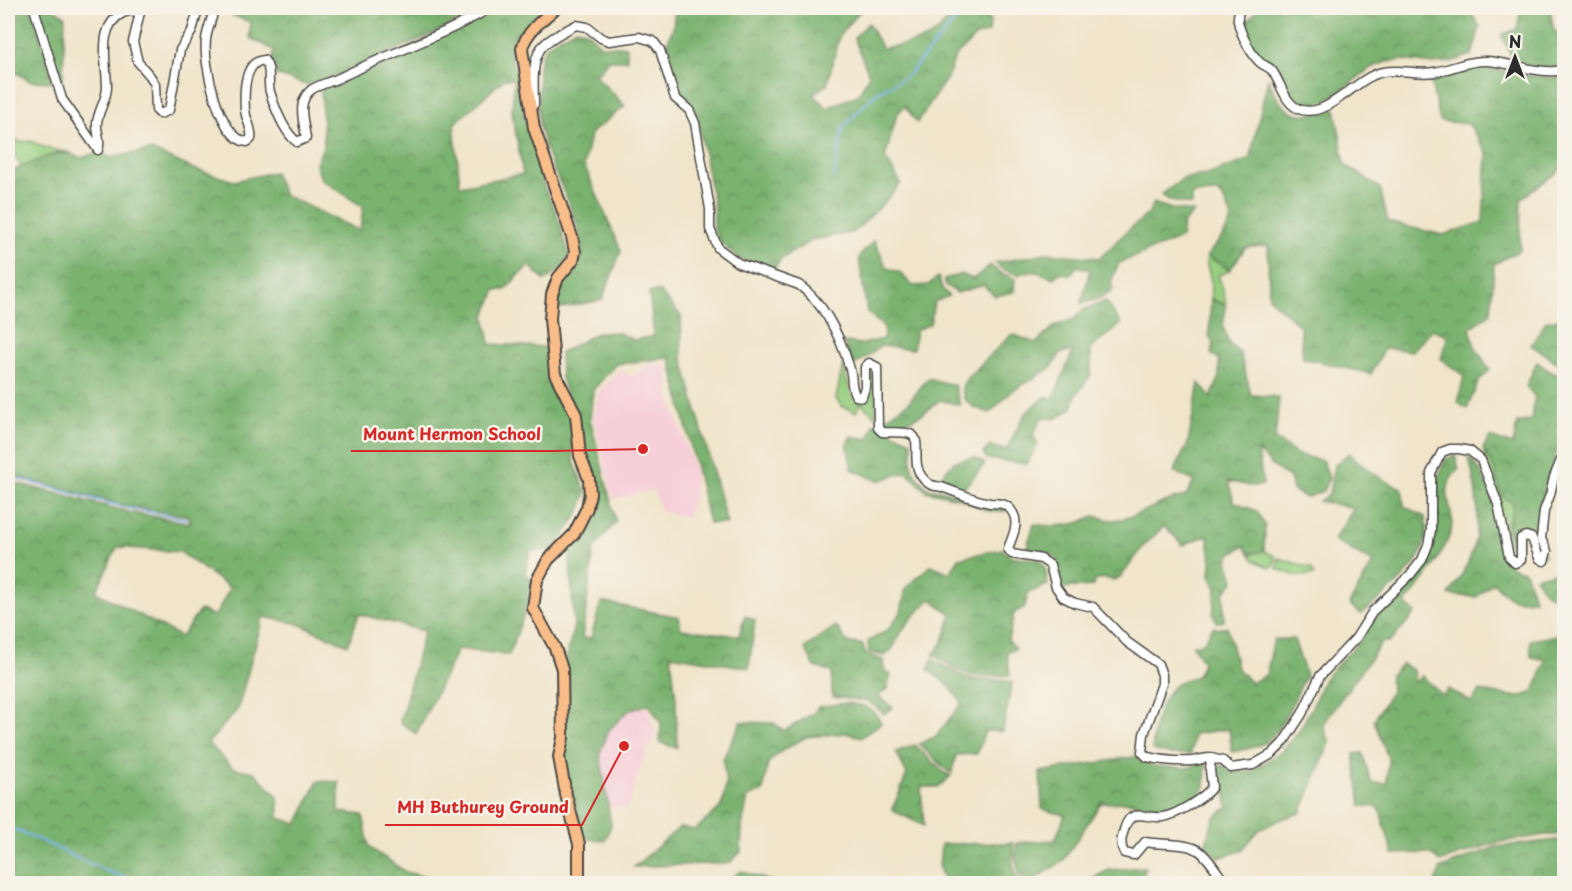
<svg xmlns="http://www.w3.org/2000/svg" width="1572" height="891" font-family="'Playpen Sans',sans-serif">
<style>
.built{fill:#f6cfd9}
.grass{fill:#98cf81;stroke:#627d56;stroke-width:1.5}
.forest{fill:url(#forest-crowns);stroke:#526e4d;stroke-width:1.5;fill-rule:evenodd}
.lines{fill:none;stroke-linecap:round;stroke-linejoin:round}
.stream{stroke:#7bb4eb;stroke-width:2}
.minor-casing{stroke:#494743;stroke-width:11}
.major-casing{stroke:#494743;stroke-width:14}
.minor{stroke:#fff;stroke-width:8}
.major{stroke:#f8bd89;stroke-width:10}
.leader{fill:none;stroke:#d62828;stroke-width:2}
.callout-dot{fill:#d62828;stroke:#f7f3e8;stroke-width:2}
.callout-label{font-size:16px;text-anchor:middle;font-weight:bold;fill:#d62828;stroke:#f7f3e8;stroke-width:5;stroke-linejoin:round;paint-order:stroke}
</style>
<defs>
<pattern id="forest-crowns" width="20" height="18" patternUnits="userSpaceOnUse" patternTransform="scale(1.5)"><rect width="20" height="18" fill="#7ab26f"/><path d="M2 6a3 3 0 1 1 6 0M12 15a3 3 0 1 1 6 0" fill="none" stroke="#64915b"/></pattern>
</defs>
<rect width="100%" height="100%" fill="#f7f3e8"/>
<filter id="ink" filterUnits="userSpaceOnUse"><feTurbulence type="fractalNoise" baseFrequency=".0167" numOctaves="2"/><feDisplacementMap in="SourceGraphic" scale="12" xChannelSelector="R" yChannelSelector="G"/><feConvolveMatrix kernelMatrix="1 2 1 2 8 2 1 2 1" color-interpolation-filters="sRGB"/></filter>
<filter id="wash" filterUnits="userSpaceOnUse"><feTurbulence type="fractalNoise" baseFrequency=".008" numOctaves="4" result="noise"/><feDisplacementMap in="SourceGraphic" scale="24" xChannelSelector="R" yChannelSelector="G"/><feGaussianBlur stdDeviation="1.35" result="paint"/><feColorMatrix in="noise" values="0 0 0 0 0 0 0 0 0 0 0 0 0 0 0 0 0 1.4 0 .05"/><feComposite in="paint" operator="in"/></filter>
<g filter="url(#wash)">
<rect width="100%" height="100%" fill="#f0e5ca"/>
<!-- built -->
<path class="built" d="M667,363L670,398L695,472L693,501L687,518L674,515L659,509L654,490L613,499L593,417L598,393L619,369L632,377L647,365Z
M626,706L647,708L656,733L642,762L628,808L603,809L593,758L604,727Z"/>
<!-- grass -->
<path class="grass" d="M8,134L20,142L31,141L46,148L72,153L59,152L21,169V166L8,148Z
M1207,256L1230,270L1218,276L1223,289L1226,305L1211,299C1210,292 1211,289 1211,283C1211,273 1204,266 1207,256Z
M843,363C847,376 848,397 860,403C874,397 869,381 869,368L872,367L875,369L876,416L860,403L856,412L843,407L836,399Z
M1483,449L1494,467L1501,495L1514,504L1508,524L1511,536L1525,527L1537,530L1538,540L1545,555L1543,557L1534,536L1527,532L1522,533L1519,538L1518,554L1514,557Z
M1264,551L1275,556L1276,560L1271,568L1255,561L1250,554Z
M1279,558L1311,568L1314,575L1297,576L1277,569Z"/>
<!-- forest -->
<path class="forest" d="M8,8H31L47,59L52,82L30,81L8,68Z
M36,8H52L65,16L63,80L59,79Z
M233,8H483L430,35L333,77L307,85L276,75V67L272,60L274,50L250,38V22L232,15Z
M493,8H550L526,25L514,37L511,57L514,68L520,75L525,118L545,189L556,212L569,255L563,267L545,281L529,265L505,290H496L485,316L490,344L545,347L550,377L571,416L573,459L586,493L580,511L564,536L551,550L530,551L525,573L533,581L527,606L509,655L458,649L416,734L400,722L424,631L359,614L348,645L296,623L263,617L238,709L208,743L233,768L254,772L278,797L279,818L297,824L318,781L339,782V812L363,815L369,847L406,872L425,877L429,883H8V484L16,483L129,512L190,523L188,516L126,506L14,476L8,477V172C33,166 55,144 80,158L100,152L110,158L151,150L194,169L234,181L274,172L284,195L360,231L363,207L321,179L316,164L324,144L321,90ZM504,79H514L512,112L523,174L460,186L454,124ZM117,547L180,552L230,588L215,616L200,610L181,637L96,592Z
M675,8H863L840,34L827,85L813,94L827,108L858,95L869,75L854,38L868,23L882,48C911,44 944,41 952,8H968L990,19L989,32L976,36L955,57L947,78L917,123L905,106L897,114L885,158L901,183L881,206L854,232L812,240L781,259L773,272L740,259L721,243L714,230V206L698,121L692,106L683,96L667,43L673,28Z
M1259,8H1468L1480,27L1472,55L1451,62L1433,64L1402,60L1387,62L1371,68L1326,101L1312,104L1298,103C1288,93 1288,86 1281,74C1276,66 1269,64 1263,58C1253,49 1247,37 1244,25Z
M1521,8H1550L1553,28L1564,44V66C1549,70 1531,65 1515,63L1501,35L1517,29Z
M577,28L586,31L602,46H627V60H610L595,75L625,106L590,134L584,165L621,251L602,300L556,309C557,299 557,285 563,278C571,269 582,269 582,254C580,209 548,171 540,128C537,113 538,98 539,83C539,71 538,57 546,47C554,38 567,34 577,28Z
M1475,68C1505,68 1536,81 1564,77V167L1521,199L1520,250L1494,264L1491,313L1470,328L1475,347L1490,370L1479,381L1467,409L1458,403L1464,376L1441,359L1448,336L1432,329L1413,351L1385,348L1371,374L1303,358L1300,326L1269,298L1268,245L1245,248L1230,270L1207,256L1225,233L1232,217L1220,193L1192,194V205L1171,201L1161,195L1184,178L1207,175L1250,159L1268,78C1282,116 1297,121 1335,108L1345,165L1380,188L1388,222L1443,235L1483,222L1487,153L1469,124L1440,121L1430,79Z
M1154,203L1172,209L1194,212L1183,224L1181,238L1119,263L1111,282L1113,290L1098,299L1081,304L1090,270L1077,266L1071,274L1059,273L1054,278C1042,273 1030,268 1018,275L1002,269L995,263L1046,253L1100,258L1126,232L1148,214Z
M874,240L887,268L899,272L913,286L928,285L938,277L943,290L949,296L934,302L930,324L916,330L913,349L880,346C873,353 862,361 853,365L844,342L862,344L883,339L885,328L867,312L859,257Z
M990,265L999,272L1015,279L1014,292L995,296L983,285L957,293L946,286L944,279L962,274L973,279Z
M649,292H660L681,316L682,356L727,524L709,523L670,358L616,364L593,390L590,419L616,522L594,548L582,638H591L601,602L679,617L681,629L739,636L745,616L755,620L749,668L671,655L676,699L677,748L660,743L661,723L649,704L628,711L609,730L600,753L611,825L605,841L583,838L564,757L565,665L574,626L569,545L590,509L586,461L561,377L560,353L597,333L617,332L634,340L654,336Z
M1211,299L1226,305L1223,327L1230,345L1240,353L1251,395L1279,397L1275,439L1298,455L1323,461L1329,478L1323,491L1306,498L1293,490L1290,477L1273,467L1258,450L1263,485L1250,486L1228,481L1234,502L1257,511L1265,526L1264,551L1250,554L1244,546L1232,553L1228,560L1234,581L1224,593V621L1217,622L1213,614L1216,589L1210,575L1211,562L1208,535L1183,545L1164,526L1143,547L1121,577L1113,580L1104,578L1094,581L1093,586L1061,588C1059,559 1060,550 1026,550L1034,524C1055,528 1076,526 1094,516C1100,517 1107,520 1113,520C1138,519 1160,499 1186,496L1194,481L1174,472L1188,443L1199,383L1211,398L1219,378V359L1211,354L1214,345L1209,335Z
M1106,301L1121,324L1091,348V375L1076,395L1072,408L1055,419L1042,417L1033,435L1038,444L1027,464L987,459L983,453L990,446L1006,450L1025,414L1046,396L1053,399L1073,351L1061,353L1051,368L1012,391L990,413L973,407L964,398L962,387L967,378L1012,334L1036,343L1055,326L1074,319L1083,310Z
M1564,318V367L1531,345L1545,322Z
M1537,362L1551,372L1564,377V429L1538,512L1537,530L1525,527L1511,536L1508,524L1514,504L1501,495L1494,467L1483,449L1490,437L1513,445L1517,423L1531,420L1535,397L1526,386Z
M928,378L954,385L960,405L940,400L922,414L892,429L884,426L886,418L908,403Z
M874,424L911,441C914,450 910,458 912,467C914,475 922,482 927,488L944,491L1003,507L1005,511H988L958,498L926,491L907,472L878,481L852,469L847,444L851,436L869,439Z
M1349,453C1365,467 1382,482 1402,488L1404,506L1425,517C1426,523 1427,529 1426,535C1423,567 1384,596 1361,614L1349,604L1373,563L1334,540L1354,508L1319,501L1329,494L1334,466Z
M1455,456L1459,469C1435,490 1457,509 1451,531C1445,552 1420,587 1405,603L1415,613L1390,642H1382L1323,724L1330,743L1301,813L1279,820L1259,830L1241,851L1218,858L1205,845L1214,818L1228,807L1225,791L1217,783L1213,768L1214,763L1223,766L1230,772L1252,771L1282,751L1299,731L1313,705L1324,679L1362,639L1373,619L1400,595L1415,575L1429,553L1436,537L1438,483L1441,469L1446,459Z
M974,457L985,464L963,489L941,476L954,462Z
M1469,458C1484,470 1495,503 1498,522C1501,535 1499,553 1508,563C1513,569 1518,570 1525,571L1534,599C1512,603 1507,597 1493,582L1477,597L1449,595C1457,583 1465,571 1470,558C1482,528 1477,489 1469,458Z
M1002,549L1010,556L1039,560L1045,567L1048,585L1028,593L1025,607L1014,613L1008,640L1015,649L1007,653L1010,676C998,674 987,678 976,676C961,674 946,662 933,655L942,644L952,615L931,599C921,608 912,617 904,628C897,638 895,650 884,656L869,652L868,642L889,629L901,612L906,588L931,565L950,573L959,558Z
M1564,570V835H1545L1495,843L1440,862L1429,853L1393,854L1379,807L1361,806L1354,754L1363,753L1371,783H1387L1388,758L1374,720L1391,692L1390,675L1402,664L1413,670L1415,682L1422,676L1443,696L1448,689L1471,702L1480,691L1519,697L1534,692L1546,660L1531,657L1530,640L1557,635L1562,628V600L1546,593L1535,577Z
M836,626L847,642L863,645L865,653L883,660L884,670L891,674L887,689L878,696L893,708L884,714L868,701L832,697V672L815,667L805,648Z
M1227,626L1237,668L1251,683L1266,675L1274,639H1294L1306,676C1295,695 1282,733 1264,743C1255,748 1242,750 1232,752L1229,729L1194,734L1191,754H1168L1153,750C1151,729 1159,701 1175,685C1180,680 1190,678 1197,676L1203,663L1193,645L1203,643L1213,627L1219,629Z
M932,659C947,667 965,680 982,680C994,680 1000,679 1012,682L1003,731H985L977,754L956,755L952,773L946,770L919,744L935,737L962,703L949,686L928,669Z
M845,703C861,704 874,707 881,723L862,737L845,733L806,737L783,750L768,763L763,791L748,797L742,826L741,852L729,863L634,867L680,827L695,830L722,806L726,784L723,759L741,722L774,723L784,731L814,713L818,707Z
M915,745L943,772L951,776L938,787H921L924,826L892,810L907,774L896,752Z
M1139,756L1152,766L1188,768L1206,761L1205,787L1200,794L1170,809L1128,802L1101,803L1063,861L1032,881L1019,875L1015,854L1017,843L1055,840L1065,815L1042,809L1040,772Z
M1564,839V883H1435L1441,868L1496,847Z
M1013,843V864L1016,877L1028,883H945L939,868L941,844Z
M1145,867L1141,883H1082L1109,870Z
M741,871L776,883H669L676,880L725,882Z"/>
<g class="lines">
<!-- stream -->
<path class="stream" d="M834,177L843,127L876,93L907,76L966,8
M8,479L15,478L127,508L186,519
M8,833L13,829C58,846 101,874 148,884"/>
</g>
</g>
<g filter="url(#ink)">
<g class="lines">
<defs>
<path id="minor" d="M34,8L62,99L98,150C102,140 96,133 97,123C98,111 107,99 107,87C107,65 96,26 123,13C127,11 135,11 141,11
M141,8L133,42L138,62L150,76L155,84L156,110L160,114L169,110L180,50L192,31L198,10L201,8
M207,8L213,13C211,22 207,30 206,40C203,63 219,139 247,142L251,139C253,129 246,121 245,110C244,94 243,62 264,60C272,69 267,80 270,92C275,108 284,132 297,142L306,138C304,122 296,102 311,90C319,84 332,82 341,77C390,53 443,36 490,8
M1240,8C1239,12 1237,17 1238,21C1240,33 1252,57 1262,64C1267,67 1270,67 1273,72C1282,85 1285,106 1302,110C1330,117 1356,77 1383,72C1400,68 1417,75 1434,72C1453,69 1468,60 1487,61C1513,63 1539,75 1564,70
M534,104C534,87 531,63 541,48C549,38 565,31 576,25L587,27L601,38L609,41L639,37L653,41L660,50L675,98L689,110L695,123L710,209V229L718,248L738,263L799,285C825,304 841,339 850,369C853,379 850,388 856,396L862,397L865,387V367L869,363L877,367L878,428L882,432C891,433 902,431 910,434C925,439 906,467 928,483C931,486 937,486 941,487C957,492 972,500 990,503C998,504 1005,502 1011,510C1021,523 1012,536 1008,549L1012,554L1041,559L1050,565L1056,587L1063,597L1075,603L1093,607L1127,642L1158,664L1162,675V684L1144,734L1142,752L1147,757C1161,760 1177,762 1192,761C1199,761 1204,757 1211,758L1210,770L1212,787C1204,798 1176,815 1163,817C1147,819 1130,806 1124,830C1121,839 1120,844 1124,853L1134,855L1145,842C1161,845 1183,842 1198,850C1209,857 1218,874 1226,884
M1211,758L1223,761L1231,768L1253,765L1272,754L1283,743L1302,714L1320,676L1356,638L1373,611L1410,575L1422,560L1428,545L1431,530V473L1442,452L1450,449H1459L1470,451L1481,460L1498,504L1509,557L1515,563L1521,560V538L1526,536L1532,538L1539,558L1544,561L1547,551L1541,539L1544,511L1550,495L1554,477L1564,453"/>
<path id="major" d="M556,8C544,18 525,33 522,49L534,128L572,237L575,252L573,260L558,278L552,294L550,319L555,374L576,415L580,456L589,479L590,494L587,508L574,534L548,560L537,580L533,608L555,648L562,669L563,738L559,757L566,795L579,844V884"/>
</defs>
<!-- minor casing -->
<use href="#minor" class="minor-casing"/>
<!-- major casing -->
<use href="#major" class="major-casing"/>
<!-- minor -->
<use href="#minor" class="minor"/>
<!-- major -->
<use href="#major" class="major"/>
</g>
</g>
<!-- callouts -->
<path class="leader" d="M643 449L553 451H351M624 746L582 825H385"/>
<g class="callout-dot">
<circle cx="643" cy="449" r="6"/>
<circle cx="624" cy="746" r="6"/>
</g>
<g class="callout-label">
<text x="452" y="440">Mount Hermon School</text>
<text x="483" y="813">MH Buthurey Ground</text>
</g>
<!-- margin -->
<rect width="1572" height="891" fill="none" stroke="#f7f3e8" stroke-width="30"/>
<!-- north arrow -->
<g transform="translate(1515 57)" stroke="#f7f3e8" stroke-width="4.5" paint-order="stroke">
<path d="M0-4.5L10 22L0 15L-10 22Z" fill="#2b2b2b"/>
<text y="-9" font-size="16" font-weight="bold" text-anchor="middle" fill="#2b2b2b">N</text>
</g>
</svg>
